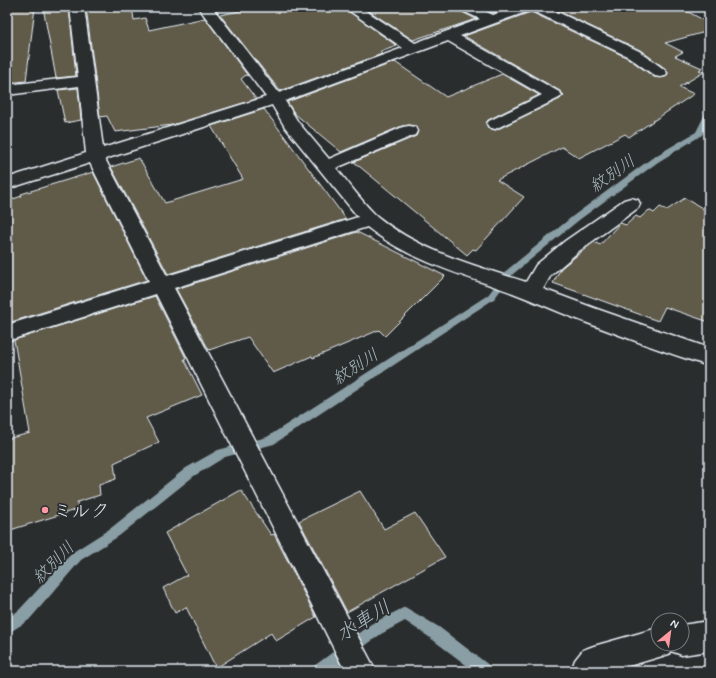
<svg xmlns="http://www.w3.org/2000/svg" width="716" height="678" font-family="Mynerve,'Klee One',sans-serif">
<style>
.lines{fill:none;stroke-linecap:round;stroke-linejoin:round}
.stream{fill:#899ea5;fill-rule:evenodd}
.building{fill:#615a4a;stroke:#e8f1f8}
.minor-casing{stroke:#e8f1f8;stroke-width:3}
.minor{fill:#2a2d2e;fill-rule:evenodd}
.poi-dot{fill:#ff9aa2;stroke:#2a2d2e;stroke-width:1.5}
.labels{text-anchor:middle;stroke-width:3.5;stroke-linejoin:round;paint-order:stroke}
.water-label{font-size:17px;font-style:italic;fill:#a9b9c1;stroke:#2a2d2e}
.near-poi-label{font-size:19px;fill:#e8f1f8;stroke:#2a2d2e;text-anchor:start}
.near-water-label{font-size:20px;font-style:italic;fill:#a9b9c1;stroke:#2a2d2e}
</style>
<rect width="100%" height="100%" fill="#2a2d2e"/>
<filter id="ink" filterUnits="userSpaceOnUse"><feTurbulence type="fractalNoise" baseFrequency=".025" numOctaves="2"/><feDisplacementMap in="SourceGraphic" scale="8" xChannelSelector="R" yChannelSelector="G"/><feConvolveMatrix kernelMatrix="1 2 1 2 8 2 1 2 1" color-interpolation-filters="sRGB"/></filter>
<g filter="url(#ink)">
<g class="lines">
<!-- stream -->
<path class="stream" d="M706,112H709V121L702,135L658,162L579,220L513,274L494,299L274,444L225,457L194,476L119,536L81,560L29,620L7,634V619L19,610L73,552L111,528L186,468L218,450L267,437L488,295L507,270L573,216L652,158L696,132Z
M405,607L439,627L490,666L492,671H474L429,637L405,621L381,634L331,671H312L314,666L371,624Z"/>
</g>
<!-- building -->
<path class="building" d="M35,7L26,81L7,83V9Z
M43,7H69L76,76L56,78Z
M86,7H132L134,20L145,18L149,30L205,18L248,76L246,75L241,79L256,99L172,125L115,132L107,116L100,117Z
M260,7H343L397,46L380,52L382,54L280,91L220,15Z
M363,7H458L460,11L476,19L413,40Z
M480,7H511L493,13Z
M550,7H679L709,23V31L665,43L683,52L675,56L702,68L699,70L704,72L679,87L694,94L629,137L625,134L579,158L562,147L497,180L524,197L476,250L473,249L467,255L354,162L416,136L418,132L416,126L409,125L402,126L341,152L295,114L287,102L395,62L446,97L502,74L539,95L488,120L486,123L488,128L496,130L560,99L564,95L560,91L464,36L531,12L628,58L654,77H665L668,74L666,69L640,50Z
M78,88L81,120L65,123L58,90Z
M264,109L346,219L168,274L111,167L139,158L165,203L243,179L211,126Z
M93,172L147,280L11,322L10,317L7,318V201L22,196L21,194Z
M685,198L709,212V322L665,307L658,321L553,283L561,268L594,242L600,245L620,223L626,225L636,216L640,218L649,210L654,213L660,207L667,210Z
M357,232L445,276L385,336L379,330L313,358L312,356L273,373L248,337L209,350L176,289Z
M155,296L186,358L184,359L202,395L146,418L159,442L114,463L116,479L99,485L100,495L77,502L78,509L7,531V439L30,433L14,340Z
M241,490L271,535L274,534L316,617L276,641L271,633L216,668L186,607L175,613L163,588L187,575L165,533Z
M360,491L384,529L415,513L445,557L347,612L299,521Z"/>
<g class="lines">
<defs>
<path id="minor" d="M70,7H84L103,148L266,97L198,7H212L279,93L403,48L344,7H360L415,43L480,19L461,10L459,7H476L493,15L515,7H547L639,51L665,70L667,73L665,76L660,77L655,76L629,57L531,10L460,36L559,92L562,95L559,98L495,129L489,127L487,124L489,121L542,95L448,41L285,101L298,122L329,159L403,127L409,126L415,127L417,131L415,135L336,168C348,182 365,206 378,217C419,251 476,266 526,282L536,265L565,241L624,200L631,198L638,200L640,204L638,208L579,251L551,275L543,289L594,308L709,348V366C665,352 621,336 577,319C556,311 534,301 513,293C463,275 410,261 367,227L174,288L376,671H345L156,294L7,341V325L149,281L90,163L7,189V178L86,153L79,86L7,95V85L78,77ZM272,105L285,127L358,217L167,276L105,159Z
M709,621V651L682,655L671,651V649L669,654L612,671H571L575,660L583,650L594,646L658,628V644H682V625Z"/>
</defs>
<!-- minor casing -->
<use href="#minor" class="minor-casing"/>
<!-- minor -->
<use href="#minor" class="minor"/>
</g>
</g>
<!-- markers -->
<circle class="poi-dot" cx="45" cy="510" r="4"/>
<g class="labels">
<!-- water labels -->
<g class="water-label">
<text transform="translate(612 173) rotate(-35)" y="6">紋別川</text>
<text transform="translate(355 366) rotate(-33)" y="6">紋別川</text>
<text transform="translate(53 562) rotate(-45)" y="6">紋別川</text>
</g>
<!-- near-poi labels -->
<g class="near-poi-label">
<text x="53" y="517">ミルク</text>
</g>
<!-- near-water labels -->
<g class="near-water-label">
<text transform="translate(363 620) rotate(-32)" y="7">水車川</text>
</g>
</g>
<!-- margin -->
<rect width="716" height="678" fill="none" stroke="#2a2d2e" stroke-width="24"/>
<rect x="12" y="12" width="692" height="654" fill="none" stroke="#e8f1f8" stroke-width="1.5" filter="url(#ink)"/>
<!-- north arrow -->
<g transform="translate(670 632) rotate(29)"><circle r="19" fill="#2a2d2e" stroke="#767b7f"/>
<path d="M0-3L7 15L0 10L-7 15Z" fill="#ff9aa2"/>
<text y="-6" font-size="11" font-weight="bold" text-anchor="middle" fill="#e8f1f8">N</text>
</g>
</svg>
